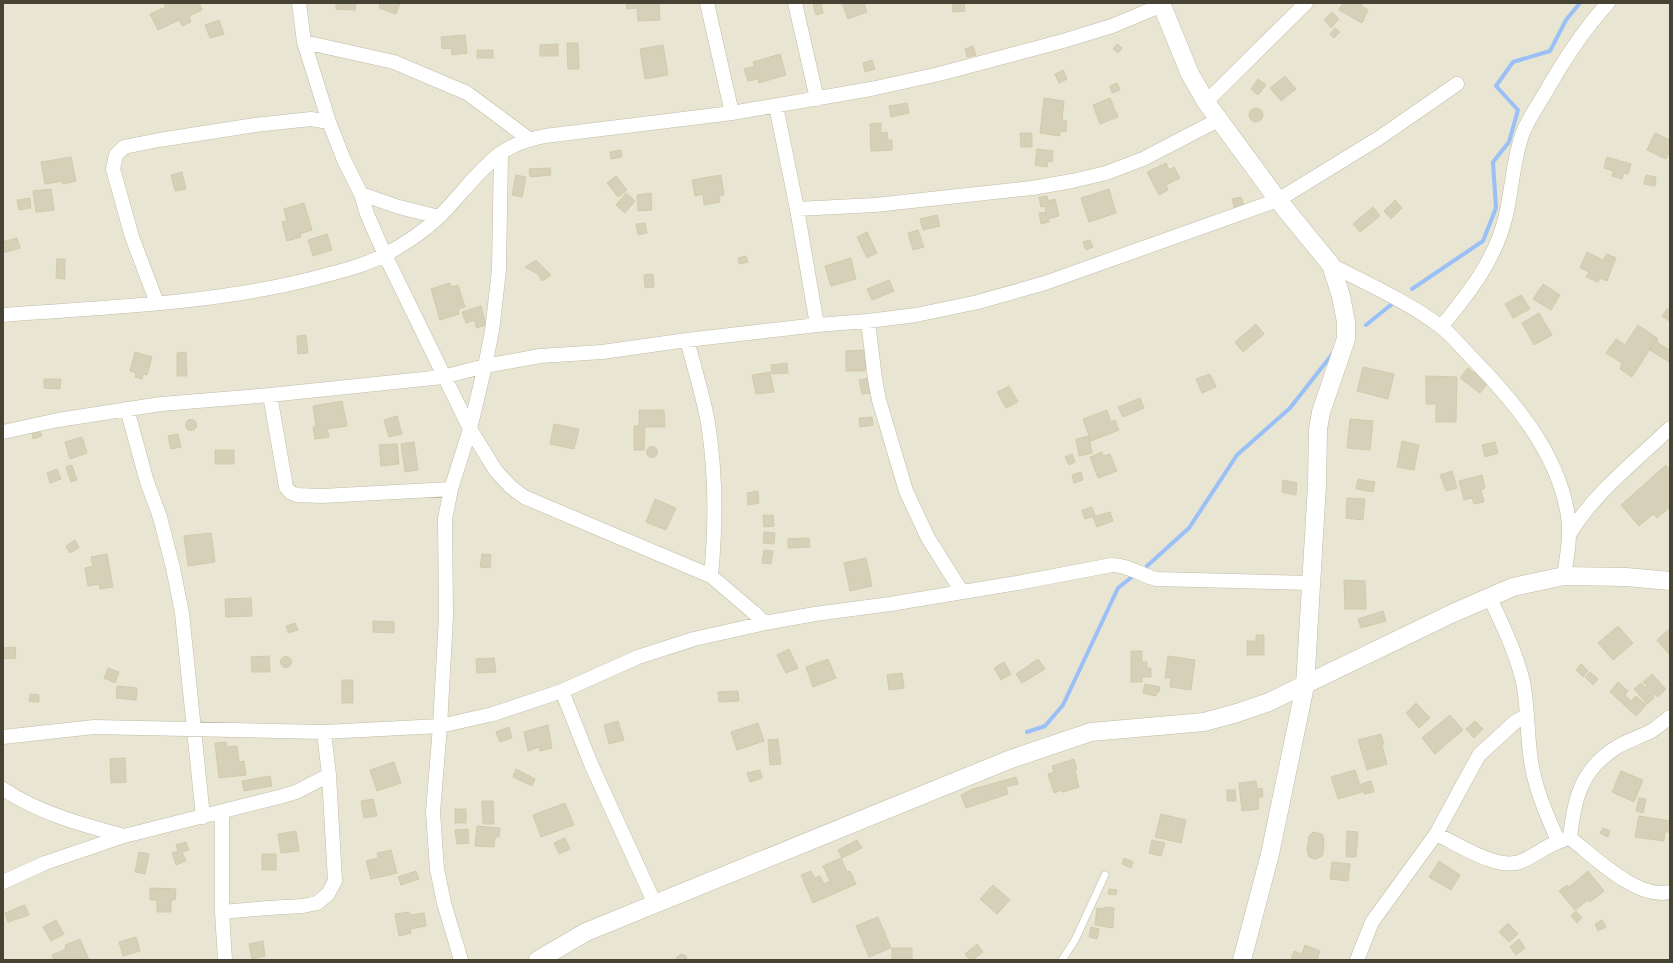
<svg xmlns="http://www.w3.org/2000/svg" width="1673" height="963" font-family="'Space Grotesk',sans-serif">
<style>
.residential{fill:#e8e6d2}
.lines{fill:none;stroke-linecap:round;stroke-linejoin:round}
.stream{stroke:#9ac0f7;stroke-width:4}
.building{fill:#d7d0b9;stroke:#d2caab}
.service-casing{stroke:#c0bca6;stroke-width:8}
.minor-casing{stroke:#c0bca6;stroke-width:15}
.tertiary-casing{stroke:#c0bca6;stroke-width:19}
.service{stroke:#fff;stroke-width:7}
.minor{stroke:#fff;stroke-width:14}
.tertiary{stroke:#fff;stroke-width:18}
</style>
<rect width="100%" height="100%" fill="#f4f2e4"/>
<!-- residential -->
<path class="residential" d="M3,3H1670V960H3Z"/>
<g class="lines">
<!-- stream -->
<path class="stream" d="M1412,289L1483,241L1496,208L1493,162L1509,142L1518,110L1496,86L1513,62L1550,51L1566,20L1580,3
M1366,325L1392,304
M1147,566L1189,528L1237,455L1290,408L1334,352
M1027,732L1045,726L1063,705L1118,588L1133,576"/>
</g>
<!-- building -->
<path class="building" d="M164,3H199L202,10L189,16L191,22L182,26L179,20L158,30L150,14L166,7Z
M336,3H356L355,10L336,9Z
M380,3H400L396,14L379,8Z
M626,3H659L660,20L638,21L637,8L627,9Z
M821,3L823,13L816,15L813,5Z
M842,3H864L867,12L848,19Z
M952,3H964L965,11L953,12Z
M1343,3H1363L1361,6L1368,10L1362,23L1339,10Z
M1332,12L1339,19L1331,28L1324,20Z
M219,20L224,34L210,38L205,25Z
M1335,28L1340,32L1334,38L1330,34Z
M465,35L467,53L452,55L451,48L442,49L441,37Z
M567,43H578L579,69H568Z
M558,44V56H540V45Z
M1117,44L1122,48L1118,53L1113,49Z
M663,45L668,75L645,79L640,49Z
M973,46L976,55L967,57L965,49Z
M477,50H493V58H477Z
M780,54L786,75L759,83L758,79L748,81L744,69L755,66L753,62Z
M872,60L875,69L865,72L863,63Z
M1063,70L1067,79L1059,83L1055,74Z
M1285,76L1296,89L1281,101L1270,88Z
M1258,79L1266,85L1258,95L1251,89Z
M1117,83L1120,90L1112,93L1110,86Z
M1044,98L1064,101L1062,120L1067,121L1066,132L1060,131V136L1040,133Z
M1110,98L1118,117L1100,124L1093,105Z
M907,103L909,113L891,117L889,106Z
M1249 115a7 7 0 1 1 14 0a7 7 0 1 1-14 0Z
M881,123V133L887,132L888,140H892V150L871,151L870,124Z
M1020,133H1032V147H1021Z
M1655,133L1670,140V151L1666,159L1647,150Z
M1037,149L1053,151L1052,162L1048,161L1047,167L1035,165Z
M621,150L622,157L611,159L610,152Z
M71,157L76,181L63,184L62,181L45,184L41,162Z
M1607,157L1631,164L1628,174L1624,173L1622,179L1612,176L1613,171L1604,168Z
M1166,163L1169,170L1174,167L1180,178L1166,185L1168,190L1159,195L1147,172Z
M550,168L551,175L530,177L529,169Z
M182,172L186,189L175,191L171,175Z
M516,175L526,177L522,197L512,195Z
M721,175L724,195L719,196L720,202L704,205L703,194L695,196L692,180Z
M1646,175L1656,177L1655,186L1644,184Z
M616,176L627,190L618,197L607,183Z
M51,189L54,210L36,212L33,191Z
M1109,189L1116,213L1089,222L1081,198Z
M626,193L635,201L625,213L616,205Z
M651,193L652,210L638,211L637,195Z
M1047,196L1048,201L1055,199L1059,216L1048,219L1049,222L1041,224L1039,213L1046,212L1045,206L1041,207L1039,197Z
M1241,197L1244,206L1235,209L1232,199Z
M30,198L31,208L19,210L17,200Z
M1395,200L1402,208L1391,219L1384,211Z
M304,203L312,230L300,234L301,237L287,241L282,222L287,221L284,209Z
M1373,207L1380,216L1360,232L1353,224Z
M937,215L940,226L923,230L920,219Z
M645,223L647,233L638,235L636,224Z
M918,230L924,247L913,250L908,233Z
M867,232L877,253L867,258L857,237Z
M327,234L332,250L313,256L308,240Z
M17,238L20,248L3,253V242Z
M1090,240L1093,247L1086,250L1083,242Z
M1587,252L1603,260L1607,254L1616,258L1607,281L1600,278L1598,282L1586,277L1589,272L1580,268Z
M746,256L748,262L739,264L738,258Z
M851,258L856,279L831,286L825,266Z
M57,259H65V279L56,278Z
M536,260L551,275L542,281L538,274L525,267Z
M653,274L654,287L645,288L644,275Z
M889,280L894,291L872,300L867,289Z
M450,283L451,287L458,285L465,307L458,309L459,314L440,320L431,289Z
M1543,284L1560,295L1551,310L1533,299Z
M1521,295L1530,309L1513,318L1505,304Z
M481,306L486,325L477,328L474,320L466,323L462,312Z
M1668,308L1670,309V320L1669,321L1662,316Z
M1539,313L1552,335L1534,345L1522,323Z
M1256,324L1264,334L1243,352L1235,342Z
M1638,325L1657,338L1632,377L1620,369L1622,363L1606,353L1616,339L1625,345Z
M306,335L308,353L298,354L297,336Z
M1657,338L1658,343L1670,350L1669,362L1650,350Z
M866,350L865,371H846V351Z
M135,352L152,357L147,375L143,374L142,379L135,377L136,373L130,371Z
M186,352L187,376H177V353Z
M787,363L788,373L772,374L771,365Z
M1363,367L1394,374L1388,399L1357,391Z
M1468,368L1488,383L1480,393L1460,378Z
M770,372L774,392L756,394L752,375Z
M1210,374L1216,387L1202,393L1196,379Z
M1426,376L1457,377L1456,422H1436V404H1426Z
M868,378L871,393L862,394L859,380Z
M44,379H61L60,389L44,388Z
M1009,386L1018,402L1006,408L997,392Z
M1140,398L1144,408L1123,417L1118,407Z
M342,401L347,426L327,429L329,437L315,439L313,427L316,426L313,406Z
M639,410H664L665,427H645L644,450H634V426H639Z
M1107,410L1111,422L1115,420L1119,430L1091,441L1083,419Z
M397,416L402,434L389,437L384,420Z
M872,417L873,425L860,427L859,418Z
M1350,419L1373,421L1370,450L1347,448Z
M185.5 425a5.5 5.5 0 1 1 11 0a5.5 5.5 0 1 1-11 0Z
M554,424L579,429L574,449L550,444Z
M39,429L42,436L33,439L32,431Z
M178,434L181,447L171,449L168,436Z
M1089,436L1092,453L1079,456L1076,439Z
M82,437L87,453L70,459L65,442Z
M1402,441L1419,445L1414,470L1397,467Z
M414,442L418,470L405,472L401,444Z
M1495,442L1498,453L1485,457L1482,445Z
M397,444L399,464L381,466L379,445Z
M646.5 452a5.5 5.5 0 1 1 11 0a5.5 5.5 0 1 1-11 0Z
M215,450H234V464H215Z
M1102,452L1103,456L1110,454L1117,471L1098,478L1090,457Z
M1072,454L1075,462L1069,465L1065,457Z
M72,465L77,480L71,482L66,467Z
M1666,465L1670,470V507L1657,518L1653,514L1639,526L1621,505Z
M57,469L61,479L50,483L47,473Z
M1452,471L1457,488L1446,491L1440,475Z
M1081,472L1083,480L1074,483L1072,475Z
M1482,475L1485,488L1481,490L1484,502L1474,504L1472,498L1464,500L1459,481Z
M1358,479L1375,482L1373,492L1356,489Z
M1283,480L1297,483L1296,495L1282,492Z
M758,491L759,503L748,505L747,493Z
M1347,498L1365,499L1363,520L1346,518Z
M655,499L676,508L666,530L646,522Z
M1092,507L1095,516L1085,519L1082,510Z
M1110,512L1113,521L1097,527L1093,517Z
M763,515H773L774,526L764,527Z
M764,532L775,533L774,544L763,543Z
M211,533L215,562L188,566L184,536Z
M809,538L810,547L788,548V539Z
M75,540L79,548L70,553L66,546Z
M764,550L773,551L771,564L762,563Z
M107,554L113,587L100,589L99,584L88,586L85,568L93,566L91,557Z
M482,554L491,555L490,568L480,567Z
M866,558L872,586L850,591L844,563Z
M1344,580L1365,581L1366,609H1345Z
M251,598L252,616L226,617L225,599Z
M1383,611L1386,621L1361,628L1358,619Z
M373,621L394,622V633L373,632Z
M295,623L298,630L288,633L286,626Z
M1618,626L1633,643L1613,660L1598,643Z
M1670,628V651L1668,653L1657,640Z
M1256,635H1264V655H1247V641H1256Z
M15,647L16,658L3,659V648Z
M789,649L798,668L786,673L777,655Z
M1131,651H1142V662H1147V668H1151V677H1142V682H1131Z
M269,656L270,672H252L251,657Z
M1168,656L1195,660L1191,690L1170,687L1171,678H1165Z
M280.5 662a5.5 5.5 0 1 1 11 0a5.5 5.5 0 1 1-11 0Z
M494,658L496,672L477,673L476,659Z
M828,659L836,678L813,687L806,667Z
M1038,659L1045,669L1022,683L1016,674Z
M1004,662L1011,674L1001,680L994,668Z
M1581,664L1588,671L1583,677L1576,670Z
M108,668L119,672L115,683L104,678Z
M1590,672L1598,679L1593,685L1585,677Z
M902,673L904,688L889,690L887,675Z
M1652,674L1666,689L1658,697L1655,694L1653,696L1654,698L1647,704L1634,689L1641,683L1646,688L1648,687L1643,682Z
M342,680H353V703H342Z
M1618,682L1628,691L1625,695L1631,701L1636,696L1646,705L1636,716L1610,692Z
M1145,684L1160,687L1159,692H1157L1156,696L1143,693Z
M117,686L137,688L136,700L116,698Z
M738,691L739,701L719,702L718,692Z
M30,694L39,695V702L29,701Z
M1416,703L1430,718L1419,728L1406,713Z
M1450,715L1463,730L1435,754L1422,738Z
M618,721L624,740L609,744L604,725Z
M1475,721L1483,729L1474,738L1466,729Z
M758,723L764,741L737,750L731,732Z
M548,725L552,748L540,751L539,747L528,751L524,732Z
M509,727L512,738L500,742L496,732Z
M1381,734L1384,744L1382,745L1387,764L1367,770L1358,740Z
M778,739L781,764L770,765L768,740Z
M226,742L227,747L237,746L239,762L244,761L246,775L219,778L215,743Z
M125,758L126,782L111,783L110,759Z
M1074,759L1077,769L1075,770L1079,787L1063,792L1062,790L1054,793L1048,774L1054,772L1052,766Z
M394,762L401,783L377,791L370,770Z
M516,769L535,779L532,786L513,777Z
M760,770L762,778L750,782L747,773Z
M1355,770L1362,792L1338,799L1331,777Z
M1621,771L1643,780L1634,802L1612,792Z
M270,776L272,786L244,791L242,781Z
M1016,777L1018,784L1006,787L1008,794L966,808L961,795L973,789Z
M1256,781L1257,789L1262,788L1263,797H1258L1259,809L1242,811L1239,783Z
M1371,781L1374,792L1364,794L1361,784Z
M1227,790H1235L1236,801H1227Z
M1639,798L1646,799L1643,813L1636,811Z
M373,799L377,816L364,818L361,801Z
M482,801H493L494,824H483Z
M565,803L574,825L541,837L533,815Z
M455,809H466V823H455Z
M1161,814L1186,820L1181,843L1155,837Z
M1639,816L1670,821L1669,832H1665L1664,841L1635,837Z
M477,826L500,828L499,837H495L494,847L475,846Z
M1603,828L1610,831L1608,837L1600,833Z
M468,829L469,843L457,844L455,830Z
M296,831L299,851L281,853L278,834Z
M1347,831L1358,832L1356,857H1346Z
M1313,832L1322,834L1324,839L1323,854L1321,857L1315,859L1309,857L1307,851L1309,836Z
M565,838L570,849L559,854L554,843Z
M857,840L862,848L842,858L838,850Z
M1152,840L1165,843L1161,856L1149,853Z
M186,842L189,850L182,852L186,861L176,865L172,853L178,851L176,845Z
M391,850L397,873L371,879L366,861L378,858L377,853Z
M139,852L149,854L145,874L135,872Z
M262,854H276V870H262Z
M841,858L847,872L850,871L856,884L813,903L801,875L811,871L814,878L820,876L824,884L830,881L823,866Z
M1124,858L1133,862L1131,868L1122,864Z
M1439,861L1460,875L1451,890L1429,877Z
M1332,862L1350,864L1348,881L1330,879Z
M416,871L419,879L401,885L398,877Z
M1588,871L1604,891L1590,902L1588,900L1575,910L1559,891L1567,885L1569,887Z
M993,885L1010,900L997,914L980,899Z
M150,888L176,889L175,900H171V912H157V900H150Z
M1109,889L1117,890L1116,895L1108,894Z
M25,905L29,915L8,922L5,913Z
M1105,907L1114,908L1113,928L1095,925L1097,908L1105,909Z
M1576,911L1582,918L1577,923L1571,916Z
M409,912L410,915L424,913L426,926L410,929L411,933L399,936L395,914Z
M878,917L891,948L869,957L856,926Z
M56,920L64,934L51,941L43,927Z
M1602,920L1606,927L1598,931L1595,924Z
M1508,923L1518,934L1509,942L1499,932Z
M1091,927L1099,929L1097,939L1089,937Z
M136,937L140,951L123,956L119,942Z
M80,939L89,960H54L52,955L66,949L65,945Z
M1519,939L1525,948L1516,955L1510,947Z
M263,941L265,956L252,959L249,944Z
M977,944L983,952L973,960H970L965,954Z
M1305,945L1320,951L1317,960H1291L1294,951L1302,954Z
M892,948H912V960H892Z
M681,954L686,956L687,960H676L677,957Z"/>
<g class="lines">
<defs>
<path id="service" d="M1062,960L1075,940L1105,875"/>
<path id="minor" d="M299,3L304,42L329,122L344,160L361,194L367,214L385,255L470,429L496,471L511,487L524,497L711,576L752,611L765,623L694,639L638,657L562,691L591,764L655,904
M707,3L732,113
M795,3L817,99
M304,42L394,62L467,93L529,139
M1206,102L1306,3
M776,106L797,209L817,325
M361,194L399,207L439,217
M797,209L875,205L1032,188L1072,181L1106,173L1143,159L1218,120
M1331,265C1368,284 1406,301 1440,326C1451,334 1460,346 1470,356C1513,400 1558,452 1568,516C1571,536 1567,556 1564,576
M157,303L132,237L113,169L116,155L124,147L159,140L255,125L311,119L329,122
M3,315C106,307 211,304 311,279C336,272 362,267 386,254C405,244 424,231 440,216C460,196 478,170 501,153C514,144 530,139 545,136L732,113L871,89L939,74L1063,41L1112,26L1162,5
M868,321L875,379L879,400L906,491L928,538L962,592
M1441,327C1469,293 1496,259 1506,215C1512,189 1513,161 1522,135C1527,121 1536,108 1544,95C1562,63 1583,30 1608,3
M687,340C694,367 703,395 708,423C716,474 716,525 711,576
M270,395L286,487L290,492L297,495L322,496L451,489
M127,409L147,482L160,517L173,568L182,613L203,817
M3,432L58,420L161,404L270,395L443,377L485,366L492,331L499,270L501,153
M1570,533C1596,491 1635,462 1670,428
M1489,596C1502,624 1516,652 1523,682C1528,707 1527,735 1531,761C1535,789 1547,815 1558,841
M765,623L815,614L890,604L1017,583L1112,565C1128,565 1141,575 1156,579L1311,583
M3,737L94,727L324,732L440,726L493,714L562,691
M3,789C39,813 83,825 124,836
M222,812V912L225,960
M1436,834L1479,755L1515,722L1526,716
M1570,838C1574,799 1581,769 1617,747C1628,740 1641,737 1653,730C1659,726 1664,722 1670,717
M3,882L45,863L124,836L279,797L296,792L329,775
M222,912L268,908L303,906L317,903L328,894L335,881L329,775L324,732
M461,960L444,903L437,869L433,812L440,726L446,616L445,519L451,489L470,429L485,366L540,356L602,352L687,340L817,325L868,321L916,315L978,302L1045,283L1278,200L1379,138L1457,84
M1357,960L1372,922L1436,834C1458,844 1499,872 1522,861C1538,854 1552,841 1570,838C1595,857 1637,900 1670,892"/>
<path id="tertiary" d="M1161,3L1190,74L1206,102L1278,200L1331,265L1341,296L1346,322V339L1321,412L1318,429L1317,485L1305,686L1270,854L1242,960
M538,960L586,932L1011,759L1091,732L1204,722L1237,713L1269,702L1451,614L1513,587L1564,576L1626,577L1670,581"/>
</defs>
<!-- service casing -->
<use href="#service" class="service-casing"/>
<!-- minor casing -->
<use href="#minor" class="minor-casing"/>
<!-- tertiary casing -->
<use href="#tertiary" class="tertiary-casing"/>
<!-- service -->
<use href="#service" class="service"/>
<!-- minor -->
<use href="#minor" class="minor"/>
<!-- tertiary -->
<use href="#tertiary" class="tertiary"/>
</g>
<!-- border -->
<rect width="1673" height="963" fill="none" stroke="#474334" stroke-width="8"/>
</svg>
